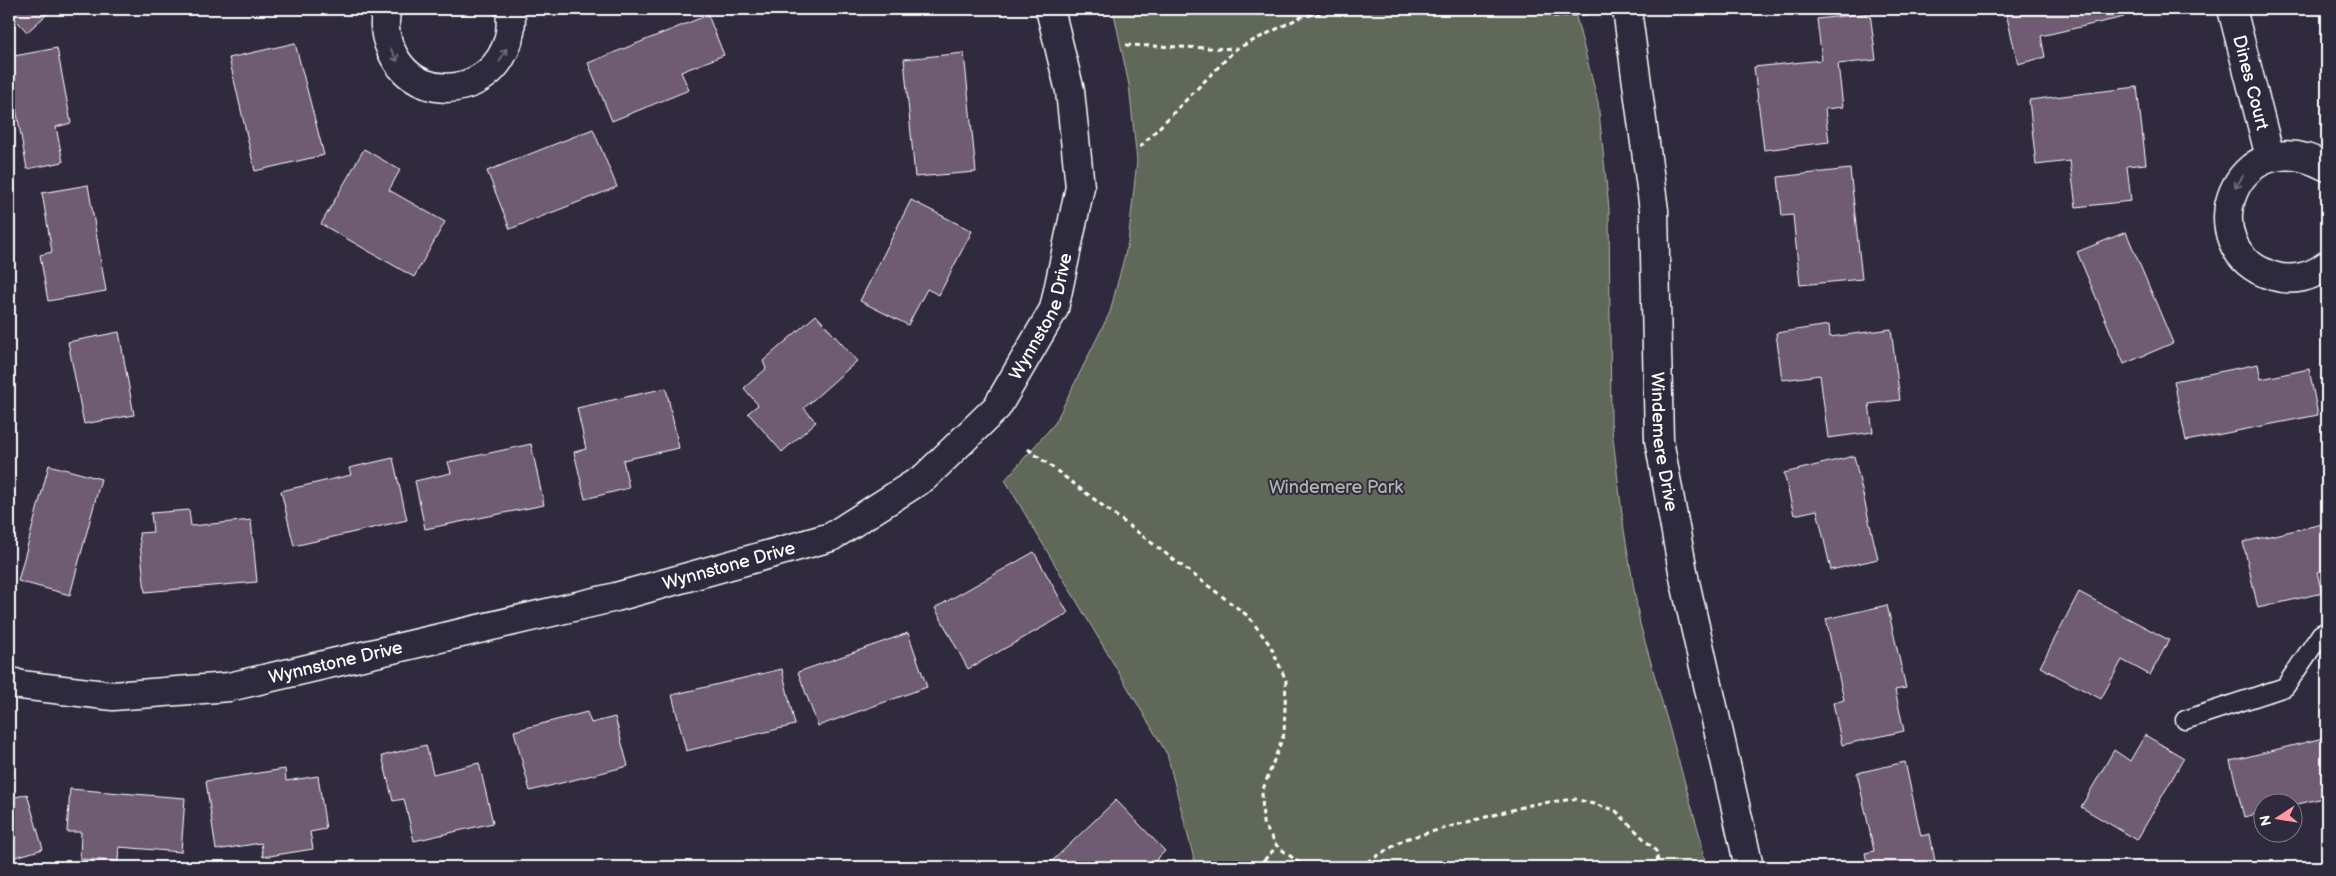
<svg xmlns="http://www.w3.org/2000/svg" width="2336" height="876" font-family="'Balsamiq Sans',sans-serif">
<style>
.green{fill:#61675a;stroke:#b0b3ac}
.building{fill:#6f5b72;stroke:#fff}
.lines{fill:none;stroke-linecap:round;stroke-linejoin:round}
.service-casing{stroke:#fff;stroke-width:21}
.minor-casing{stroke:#fff;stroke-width:31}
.path{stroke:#fff;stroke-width:3;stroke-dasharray:5 4;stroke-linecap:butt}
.service{stroke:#2f2a3d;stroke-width:18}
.minor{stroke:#2f2a3d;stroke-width:28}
.oneway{stroke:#6d6a77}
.labels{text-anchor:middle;stroke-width:4;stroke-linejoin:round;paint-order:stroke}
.street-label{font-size:18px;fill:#fff;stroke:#2f2a3d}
.park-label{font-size:18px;fill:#b0b3ac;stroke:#2f2a3d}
</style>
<rect width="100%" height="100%" fill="#2f2a3d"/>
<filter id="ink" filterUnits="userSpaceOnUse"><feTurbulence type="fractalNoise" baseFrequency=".02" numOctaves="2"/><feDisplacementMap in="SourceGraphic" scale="10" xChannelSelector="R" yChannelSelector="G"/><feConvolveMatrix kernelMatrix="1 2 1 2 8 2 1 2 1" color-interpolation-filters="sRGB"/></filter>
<g filter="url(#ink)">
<!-- green -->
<path class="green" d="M1113,9H1574L1598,102L1609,209L1611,421L1624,530L1640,624L1701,840L1706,867H1196L1167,754L1005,480L1055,423L1110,312L1128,243L1137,161L1129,85Z"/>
<!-- building -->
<path class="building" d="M9,9H53L27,32L9,12Z
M2005,9H2122L2124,17L2041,36L2045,57L2018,64Z
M1870,13L1876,60L1838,64L1843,107L1825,109L1829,142L1764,150L1754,67L1822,60L1817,19Z
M708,15L724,55L681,72L689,90L612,121L588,63Z
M295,43L324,155L255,171L229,58Z
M57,48L71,123L56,127L63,162L27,169L9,69V57Z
M964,53L976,172L915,177L904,59Z
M2137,87L2146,164L2127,166L2131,201L2076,207L2070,161L2036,165L2029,100Z
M593,129L617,187L510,229L487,171Z
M364,149L400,170L389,190L445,222L414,277L321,224Z
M1850,169L1862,279L1800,285L1793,215L1782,216L1778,177Z
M88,185L106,291L48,301L40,255L52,252L42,193Z
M911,200L972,231L939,295L927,289L908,325L860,301Z
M2126,232L2173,343L2124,364L2077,252Z
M816,315L857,361L804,408L816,422L782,452L748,413L758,405L744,388L766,369L763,361Z
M1829,325L1830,337L1891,329L1900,400L1869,404L1873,432L1828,438L1820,375L1782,380L1776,333Z
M119,332L134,415L84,424L68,342Z
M2258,364L2261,379L2309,369L2318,415L2186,441L2174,381Z
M666,388L679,448L623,460L629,488L585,499L574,452L586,449L577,408Z
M531,444L544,505L425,529L415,481L451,473L448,462Z
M1854,456L1878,559L1831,570L1817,510L1794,515L1784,473Z
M393,458L407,520L294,546L281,491L351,475L349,468Z
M49,465L101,479L70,595L18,581Z
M189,510L191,526L251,520L257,582L145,592L139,533L153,532L151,513Z
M2327,523V569L2317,572L2322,593L2258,608L2243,542Z
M1034,552L1068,613L968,669L935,608Z
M2079,592L2169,640L2150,675L2122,660L2101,699L2040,667Z
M1887,605L1906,688L1895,690L1904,731L1842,745L1833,703L1844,700L1826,619Z
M908,633L927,687L818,726L798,672Z
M782,669L795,725L686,751L672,695Z
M587,712L591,723L615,717L628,766L530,791L514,731Z
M2145,735L2184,758L2137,840L2081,807L2114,750L2130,761Z
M2323,738L2327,757V797L2294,805L2264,804V812L2244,817L2230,761Z
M426,745L433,774L479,763L493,823L414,841L404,799L393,801L382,756Z
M1905,762L1921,836L1930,834L1936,867H1868L1865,853L1874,851L1857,773Z
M285,769L286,781L318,776L326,829L310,832L313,849L263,857L261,843L216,850L206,781Z
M70,789L185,798L181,852L119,847L118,861L80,859L81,832H67Z
M27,794L43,849L9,859V799Z
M1116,800L1165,851L1149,867H1046Z"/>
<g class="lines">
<defs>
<path id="service" d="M2185,720L2285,687L2321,634L2327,631"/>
<g id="minor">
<path d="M387,9C383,23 385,37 391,50C421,118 521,88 510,9"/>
<path id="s1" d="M1627,9L1654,210L1659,440L1685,582L1749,867"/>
<path id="s2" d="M2232,9L2270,157"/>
<path d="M2327,167C2235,116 2187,249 2273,276C2292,282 2312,277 2327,265"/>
<path id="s3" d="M9,681L21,685L113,696L229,687L616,597L831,537L925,477L997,407L1054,309L1080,187L1070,91L1050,9"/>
</g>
</defs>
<!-- service casing -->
<use href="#service" class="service-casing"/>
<!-- minor casing -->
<use href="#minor" class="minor-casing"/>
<!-- path -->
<path class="path" d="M1537,9L1554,16L1586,14
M1126,45L1236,49
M1140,147L1236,49L1301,17L1339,9
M1028,449L1248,616L1270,645L1286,680L1284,734L1262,792L1263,823L1277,846L1305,867
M1258,867L1277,846
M1350,867L1369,861L1405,839L1534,804L1575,799L1615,810L1656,851L1659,867"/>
<!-- service -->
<use href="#service" class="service"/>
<!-- minor -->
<use href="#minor" class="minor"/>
</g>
<!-- one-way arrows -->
<defs><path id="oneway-shaft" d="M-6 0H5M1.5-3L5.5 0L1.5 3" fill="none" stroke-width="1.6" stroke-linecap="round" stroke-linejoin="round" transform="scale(1.25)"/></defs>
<g class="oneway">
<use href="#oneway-shaft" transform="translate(394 55) rotate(61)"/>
<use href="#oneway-shaft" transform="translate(503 55) rotate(-62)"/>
<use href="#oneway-shaft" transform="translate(2239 182) rotate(123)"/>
</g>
</g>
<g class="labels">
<!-- street labels -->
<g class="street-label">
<text dy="6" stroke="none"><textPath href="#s2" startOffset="76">Dines Court</textPath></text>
<text dy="6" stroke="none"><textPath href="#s3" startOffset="1156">Wynnstone Drive</textPath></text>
<text dy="6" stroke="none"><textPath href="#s1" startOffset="435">Windemere Drive</textPath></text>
<text dy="6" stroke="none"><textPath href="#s3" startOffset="736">Wynnstone Drive</textPath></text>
<text dy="6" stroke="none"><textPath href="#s3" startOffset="331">Wynnstone Drive</textPath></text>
</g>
<!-- park labels -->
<g class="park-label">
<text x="1336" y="493">Windemere Park</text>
</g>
</g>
<!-- margin -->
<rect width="2336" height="876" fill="none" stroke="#2f2a3d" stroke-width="30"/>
<rect x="15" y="15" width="2306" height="846" fill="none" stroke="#fff" stroke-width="2" filter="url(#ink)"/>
<!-- north arrow -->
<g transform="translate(2278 818) rotate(258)"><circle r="24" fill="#2f2a3d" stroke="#827f8b"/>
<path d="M0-4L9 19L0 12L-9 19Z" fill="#ff9aa2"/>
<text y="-8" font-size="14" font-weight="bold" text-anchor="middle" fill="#ffffff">N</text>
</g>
</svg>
